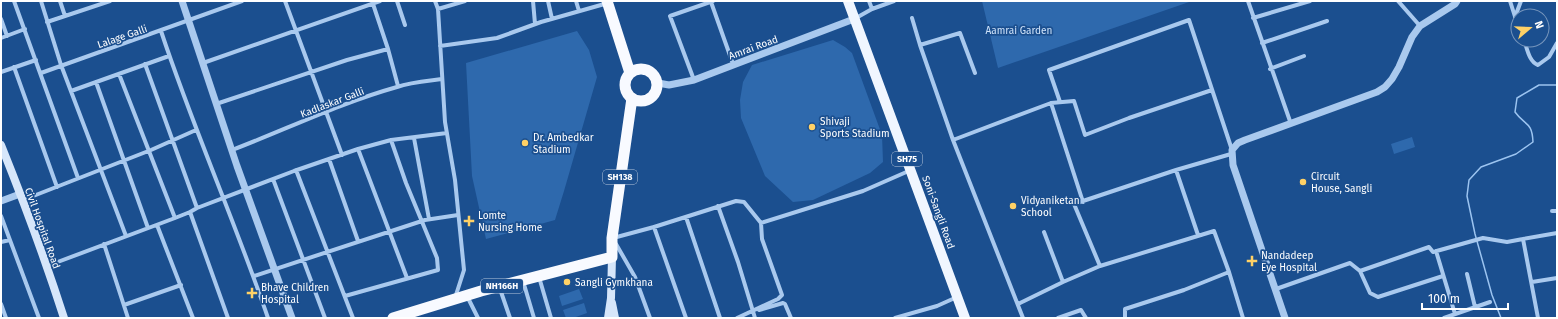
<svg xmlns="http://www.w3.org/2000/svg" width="1558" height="319" font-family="'Fira Sans',sans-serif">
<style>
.green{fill:#2e69ad}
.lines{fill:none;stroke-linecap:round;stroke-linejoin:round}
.stream{stroke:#9cc4f0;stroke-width:1.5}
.minor{stroke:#a9c9ee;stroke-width:4}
.tertiary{stroke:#a9c9ee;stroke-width:7}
.secondary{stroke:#d6e6fa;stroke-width:8}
.primary{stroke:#f0f6ff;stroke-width:10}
.trunk{stroke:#f8faff;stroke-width:11}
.poi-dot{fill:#ffd166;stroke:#1b4f8f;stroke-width:1.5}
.labels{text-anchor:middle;stroke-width:3.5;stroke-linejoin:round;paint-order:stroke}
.shield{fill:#1b4f8f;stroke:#bbcadd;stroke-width:1}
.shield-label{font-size:9px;font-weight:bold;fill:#fff}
.park-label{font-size:10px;fill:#cfe3fa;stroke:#1b4f8f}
.street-label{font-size:10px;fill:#fff;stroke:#1b4f8f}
.poi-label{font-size:10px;fill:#fff;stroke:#1b4f8f;text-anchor:start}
</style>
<rect width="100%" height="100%" fill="#1b4f8f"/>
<!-- green -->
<path class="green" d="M982,1H1192L998,68Z
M577,31L589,50L597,77L564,191L555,220L486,239L472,176L466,63Z
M833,40L845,47L852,53L882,135L883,162L870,173L813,200L793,202L765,176L741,118L740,100L743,82L752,65Z
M1412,137L1415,147L1394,154L1391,144Z
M579,289L583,299L562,306L559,296Z
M584,303L587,313L573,318H566L563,310Z"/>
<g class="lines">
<!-- stream -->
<path class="stream" d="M1501,318L1492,295L1475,234L1467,196L1469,180L1481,167L1516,154L1533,142C1532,121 1525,126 1515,112L1517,98L1539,85H1557"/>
<!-- minor -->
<path class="minor" d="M14,1L78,178
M41,1L61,65L126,236
M60,1L65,16
M285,1L342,155
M372,1L388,49L398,86
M397,1L405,25
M435,1L438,9L445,122L455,180L464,270L455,298
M533,1L535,24
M548,1L552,19
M576,1L579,11
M869,1L872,9
M1248,1L1291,124
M1398,1L1420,26
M1510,1L1518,26
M711,2L733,64
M438,9L465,1
M1515,17L1521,1
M856,18L872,9L894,1
M912,18L920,45L953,140L1023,318
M1253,18L1310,1
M1,19L7,36
M47,22L110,1
M161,31C193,128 235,221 268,318
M1,38L25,29
M1524,40C1527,48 1529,62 1538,65L1549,57L1557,43
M1262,43L1327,21
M920,45L960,33L975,73
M440,46L497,38L541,22L608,3
M203,63L380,1
M145,64L197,208L190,212L228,318
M14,67L57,187
M1270,69L1304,56
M1,72L36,60
M41,73L242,1
M694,80L670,16L713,1
M96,82L148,228
M71,91L169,56
M1060,102L1049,70L1189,20L1232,150
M1051,103L1083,202
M216,104L347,60L388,49
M414,138L429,219
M953,140L1051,103L1074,101L1085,135L1129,118L1212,90
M358,149L391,140L447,133
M232,150C287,129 340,103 397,87C411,82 427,81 442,79
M329,159L358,241
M296,170L353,318
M1176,170L1198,235
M273,179L325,318
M23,200L151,150L196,130
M718,206L738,262L755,318
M197,208L294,171L358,149L407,278
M1552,211H1557
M1,216L39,318
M686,217L720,318
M175,218L190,212
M761,223L863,191L911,170
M157,225L193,318
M654,227L686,318
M1044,232L1063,282L1100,266L1074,204L1176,170L1231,154
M613,238L654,227L736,201L744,202L761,223L762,239L782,295L778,299L737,318
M1,242L10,240
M104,244L128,318
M616,244L635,277L650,318
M1436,251L1455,314
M47,266L175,218L119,74
M1100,266L1214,231L1229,272L1243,318
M1360,271L1370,293L1378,297L1443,276
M1467,274L1475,307
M254,276L425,220L458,215
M539,277L551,318
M523,281L534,318
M1532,282L1557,278
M499,286L510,318
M1276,289L1350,263L1360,271L1429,247L1433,252L1483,238L1507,242L1523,239
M345,296L438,270L437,258L406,183L391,140
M467,296L478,318
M1,304L6,318
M1018,304L1063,282
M124,305L181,285
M759,310L783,303L785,304L791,318
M895,318L937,306L957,297
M1058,318L1081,310L1086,318
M1125,318V309L1184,290L1229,272
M1444,318L1490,302
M1538,318L1523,239L1557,233"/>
<!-- tertiary -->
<path class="tertiary" d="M182,1L237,166L292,318
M658,83L669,85L694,80L854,19
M1,201L20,194
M1285,318L1233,165L1232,150L1238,143L1245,140L1377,92L1385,87L1392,79L1399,67L1412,37L1420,26L1455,4L1457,1"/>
<!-- secondary -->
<path class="secondary" d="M1,145C24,202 45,259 64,318
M612,303L615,318
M608,318L611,298L612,257"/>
<!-- primary -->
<path class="primary" d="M848,1L965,318"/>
<!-- trunk -->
<path class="trunk" d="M607,1L630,73
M625 85a16 16 0 1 1 32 0a16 16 0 1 1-32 0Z
M393,318L481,291L612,257V238L632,98"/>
</g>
<!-- markers -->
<g class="poi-dot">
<circle cx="812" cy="127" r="4"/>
<circle cx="525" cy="143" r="4"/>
<circle cx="1303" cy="182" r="4"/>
<circle cx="1013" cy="206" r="4"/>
<path d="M467 215h4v4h4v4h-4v4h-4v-4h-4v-4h4z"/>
<path d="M1250 255h4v4h4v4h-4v4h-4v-4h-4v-4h4z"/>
<circle cx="567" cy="282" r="4"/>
<path d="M250 287h4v4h4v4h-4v4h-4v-4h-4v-4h4z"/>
</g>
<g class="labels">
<!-- shield labels -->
<g class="shield">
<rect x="892" y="152" width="30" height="14" rx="3"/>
<rect x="603" y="170" width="34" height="14" rx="3"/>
<rect x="481" y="279" width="42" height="14" rx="3"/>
</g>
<g class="shield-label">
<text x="907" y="162">SH75</text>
<text x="620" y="180">SH138</text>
<text x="502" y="289">NH166H</text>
</g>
<!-- park labels -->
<g class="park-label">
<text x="1019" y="34">Aamrai Garden</text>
</g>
<!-- street labels -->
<g class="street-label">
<text transform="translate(122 36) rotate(-19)" y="4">Lalage Galli</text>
<text transform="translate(753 47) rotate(-20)" y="4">Amrai Road</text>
<text transform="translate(332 102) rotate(-21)" y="4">Kadlaskar Galli</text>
<text transform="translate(939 212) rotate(70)" y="4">Soni-Sangli Road</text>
<text transform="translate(43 228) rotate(70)" y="4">Civil Hospital Road</text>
</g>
<!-- poi labels -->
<g class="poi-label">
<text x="820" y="125">Shivaji<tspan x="820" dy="12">Sports Stadium</tspan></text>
<text x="533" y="141">Dr. Ambedkar<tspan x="533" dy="12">Stadium</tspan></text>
<text x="1311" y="180">Circuit<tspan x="1311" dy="12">House, Sangli</tspan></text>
<text x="1021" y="204">Vidyaniketan<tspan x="1021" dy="12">School</tspan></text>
<text x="478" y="219">Lomte<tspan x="478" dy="12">Nursing Home</tspan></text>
<text x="1261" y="259">Nandadeep<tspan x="1261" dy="12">Eye Hospital</tspan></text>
<text x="575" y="286">Sangli Gymkhana</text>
<text x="261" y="291">Bhave Children<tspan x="261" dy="12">Hospital</tspan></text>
</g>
</g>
<!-- border -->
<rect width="1558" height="319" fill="none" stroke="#ffffff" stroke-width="4"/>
<!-- north arrow -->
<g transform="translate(1530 28) rotate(71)"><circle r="19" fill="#1b4f8f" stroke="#7695bc"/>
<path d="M0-3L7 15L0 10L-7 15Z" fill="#ffd166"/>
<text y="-6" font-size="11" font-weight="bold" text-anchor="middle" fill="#ffffff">N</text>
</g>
<!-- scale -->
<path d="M1422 303v6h86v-6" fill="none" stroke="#ffffff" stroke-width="2"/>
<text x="1428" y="303" font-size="12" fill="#ffffff" stroke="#1b4f8f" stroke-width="3" paint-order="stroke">100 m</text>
</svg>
